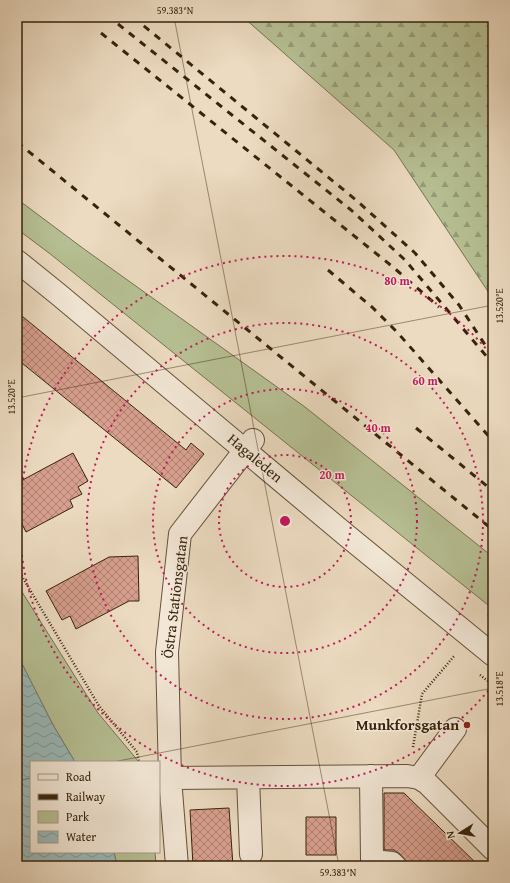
<svg xmlns="http://www.w3.org/2000/svg" width="510" height="883" font-family="'Gentium Book Plus',serif">
<style>
.green{fill:#b6c094;stroke:#767250}
.forest{fill:url(#forest-firs);stroke:#767250}
.water{fill:url(#water-waves);stroke:#727d74}
.building{fill:url(#building-cross-hatch);stroke:#37230c}
.lines{fill:none;stroke-linecap:round;stroke-linejoin:round}
.minor-casing{stroke:#645139;stroke-width:24}
.path{stroke:#37230c;stroke-width:2.5;stroke-dasharray:1 2;stroke-linecap:butt}
.minor{stroke:#f3e8d7;stroke-width:22}
.rail{stroke:#37230c;stroke-width:3;stroke-dasharray:7 7;stroke-linecap:butt}
.ticks{fill:none;stroke:#37230c;stroke-width:1;stroke-opacity:0.45}
.ring{fill:none;stroke:#c2185b;stroke-width:2;stroke-dasharray:2 4}
.poi-dot{fill:#8f2418;stroke:#f3e8d7;stroke-width:1.5}
.labels{text-anchor:middle;stroke-width:3;stroke-linejoin:round;paint-order:stroke}
.street-label{font-size:15px;fill:#37230c;stroke:#f3e8d7}
.poi-label{font-size:15px;font-weight:bold;fill:#37230c;stroke:#f3e8d7;text-anchor:end}
.centre{fill:#c2185b;stroke:#f3e8d7;stroke-width:2}
.ring-label{font-size:12px;text-anchor:middle;font-weight:bold;fill:#c2185b;stroke:#f3e8d7;stroke-width:3;stroke-linejoin:round;paint-order:stroke}
.neatline{fill:none;stroke:#37230c;stroke-width:1.5}
.ticks-label{font-size:10px;text-anchor:middle;fill:#37230c}
</style>
<defs>
<pattern id="forest-firs" width="22" height="20" patternUnits="userSpaceOnUse"><rect width="22" height="20" fill="#b6c094"/><path d="M5 1l3.5 6h-7zM16 11l3.5 6h-7z" fill="#959c77"/></pattern>
<pattern id="water-waves" width="16" height="10" patternUnits="userSpaceOnUse"><rect width="16" height="10" fill="#9ab9b9"/><path d="M0 5q4-4 8 0t8 0" fill="none" stroke="#7e9695"/></pattern>
<pattern id="building-cross-hatch" width="8" height="8" patternUnits="userSpaceOnUse"><rect width="8" height="8" fill="#d79f8e"/><path d="M0 0l8 8M0 8l8-8" fill="none" stroke="#af8172"/></pattern>
</defs>
<rect width="100%" height="100%" fill="#ecdbc1"/>
<filter id="stains"><feTurbulence type="fractalNoise" baseFrequency=".005" numOctaves="4"/><feColorMatrix values="0 0 0 0 .2 0 0 0 0 .09 0 0 0 0 .02 0 0 0 .5 -.17"/></filter>
<radialGradient id="worn" r=".72"><stop offset=".6" stop-color="#630" stop-opacity="0"/><stop offset="1" stop-color="#630" stop-opacity=".3"/></radialGradient>
<!-- green -->
<path class="green" d="M17,199L84,249L305,407L493,557V609L49,253L17,229Z
M17,584L98,713L139,762H75L53,725L17,654Z
M114,852H155L156,866H117Z"/>
<!-- forest -->
<path class="forest" d="M243,17H481L493,27V299L394,150Z"/>
<!-- water -->
<path class="water" d="M17,654L53,725L75,762H31V852H114L117,866H17Z"/>
<!-- building -->
<path class="building" d="M17,312L186,450L191,443L204,454L176,488L17,359Z
M73,453L88,481L78,487L82,494L70,500L73,507L26,532L17,514V483Z
M138,556L139,601H129L76,629L70,616L62,620L46,591L109,557Z
M384,793H404L479,866H410L400,854L394,850H384Z
M229,808L233,866H193L190,810Z
M306,817H336V855H306Z"/>
<g class="lines">
<defs>
<path id="minor" d="M17,261L58,294L346,535L493,655
M371,776L372,861L392,863L395,866
M170,778L407,776L419,778L427,783L493,849
M248,778L251,854
M419,778L455,729
M177,866L170,778L167,652L180,534L253,440"/>
</defs>
<!-- minor casing -->
<use href="#minor" class="minor-casing"/>
<!-- path -->
<path class="path" d="M17,568L99,706L137,752L139,762
M488,614L493,618
M480,675L493,685
M413,747L422,694L455,655"/>
<!-- minor -->
<use href="#minor" class="minor"/>
<!-- rail -->
<path class="rail" d="M133,17L356,200L415,253L459,305L493,357
M118,24L351,210L405,260L493,364
M101,33L393,267L439,307
M17,142L493,530
M328,270L372,307L397,332L493,441
M416,428L493,491"/>
</g>
<!-- ticks -->
<path class="ticks" d="M174,17L339,866M17,398L493,305M113,762L493,688M17,781L31,778"/>
<!-- distance rings -->
<g class="ring">
<circle cx="285" cy="521" r="66"/>
<circle cx="285" cy="521" r="132"/>
<circle cx="285" cy="521" r="198"/>
<path d="M492 686A265 265 0 1 1 492 356"/>
</g>
<!-- markers -->
<circle class="poi-dot" cx="467" cy="725" r="4"/>
<g class="labels">
<!-- street labels -->
<g class="street-label">
<text transform="translate(255 458) rotate(40)" y="5">Hagaleden</text>
<text transform="translate(175 597) rotate(-83)" y="5">Östra Stationsgatan</text>
</g>
<!-- poi labels -->
<g class="poi-label">
<text x="459" y="730">Munkforsgatan</text>
</g>
</g>
<circle cx="285" cy="521" r="6" class="centre"/>
<g class="ring-label">
<text x="397" y="285">80 m</text>
<text x="425" y="385">60 m</text>
<text x="378" y="432">40 m</text>
<text x="332" y="479">20 m</text>
</g>
<!-- margin -->
<rect width="510" height="883" fill="none" stroke="#ecdbc1" stroke-width="44"/>
<!-- legend -->
<rect x="30" y="761" width="130" height="92" fill="#f3e8d7" stroke="#a89986"/>
<rect x="38" y="774" width="20" height="6" fill="#f3e8d7" stroke="#a89986"/>
<text x="66" y="781" font-size="12" fill="#37230c">Road</text>
<rect x="38" y="794" width="20" height="6" fill="#37230c" stroke="#a89986"/>
<text x="66" y="801" font-size="12" fill="#37230c">Railway</text>
<rect x="38" y="811" width="20" height="12" fill="#b6c094" stroke="#a89986"/>
<text x="66" y="821" font-size="12" fill="#37230c">Park</text>
<rect x="38" y="831" width="20" height="12" fill="url(#water-waves)" stroke="#a89986"/>
<text x="66" y="841" font-size="12" fill="#37230c">Water</text>
<!-- north arrow -->
<g transform="translate(460 833) rotate(259)" stroke="#f3e8d7" stroke-width="3" paint-order="stroke">
<path d="M0-3L7 15L0 10L-7 15Z" fill="#37230c"/>
<text y="-6" font-size="11" font-weight="bold" text-anchor="middle" fill="#37230c">N</text>
</g>
<rect x="22" y="22" width="466" height="839" class="neatline"/>
<g class="ticks-label">
<text x="175" y="14">59.383°N</text>
<text transform="translate(499 306) rotate(-90)" y="4">13.520°E</text>
<text transform="translate(11 397) rotate(-90)" y="4">13.520°E</text>
<text transform="translate(499 689) rotate(-90)" y="4">13.518°E</text>
<text x="338" y="876">59.383°N</text>
</g>
<rect width="100%" height="100%" filter="url(#stains)"/>
<rect width="100%" height="100%" fill="url(#worn)"/>
</svg>
